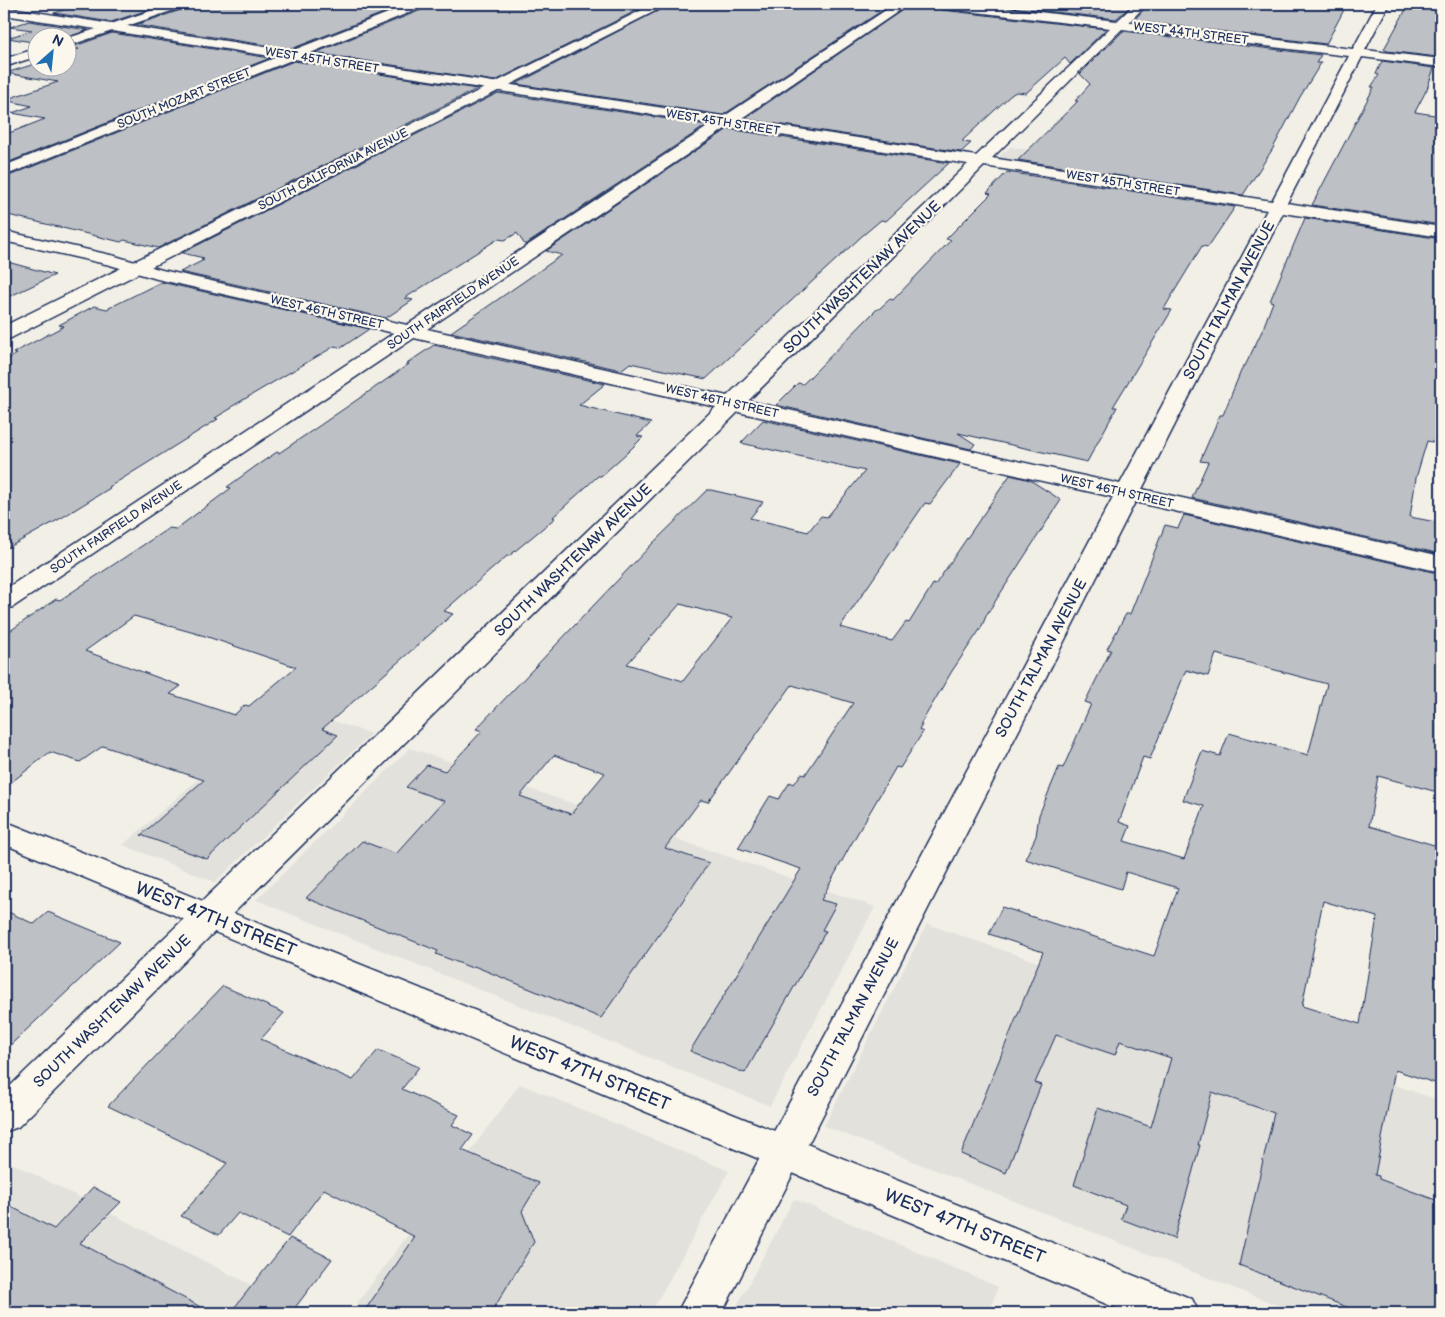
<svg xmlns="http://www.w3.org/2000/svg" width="1445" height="1317" font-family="'Balsamiq Sans',sans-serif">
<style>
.built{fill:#e2e1dc}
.building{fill:#bdc0c4;stroke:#1b2f5e;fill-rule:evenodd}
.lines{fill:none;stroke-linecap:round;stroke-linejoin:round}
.minor-casing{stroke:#1b2f5e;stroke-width:3}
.secondary-casing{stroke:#1b2f5e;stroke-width:3}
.minor{fill:#fbf7ec;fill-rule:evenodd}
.secondary{fill:#fbf7ec;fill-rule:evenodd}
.labels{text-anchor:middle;stroke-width:4.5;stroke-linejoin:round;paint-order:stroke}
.far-street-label{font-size:12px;fill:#1b2f5e;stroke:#fbf7ec}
.street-label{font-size:15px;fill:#1b2f5e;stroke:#fbf7ec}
.near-street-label{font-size:18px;fill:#1b2f5e;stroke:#fbf7ec}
</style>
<rect width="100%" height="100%" fill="#f2efe6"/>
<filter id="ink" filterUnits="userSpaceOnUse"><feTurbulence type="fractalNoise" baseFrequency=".02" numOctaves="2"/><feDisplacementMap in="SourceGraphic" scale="10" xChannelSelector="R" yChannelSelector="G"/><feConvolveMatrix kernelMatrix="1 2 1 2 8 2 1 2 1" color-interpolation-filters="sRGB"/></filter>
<g filter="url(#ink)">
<!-- built -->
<path class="built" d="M1010,147L1137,166L1126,179L996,159Z
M284,704L371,734L215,882L123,845Z
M410,748L875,907L770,1106L256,900Z
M927,924L1441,1101V1313H1297L824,1126Z
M520,1084L729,1171L651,1313H350Z
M4,1159L259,1289L307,1313H4Z
M794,1199L998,1287L989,1313H733Z"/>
<!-- building -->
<path class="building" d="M83,4H166L111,22L54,13Z
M190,4H406L291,49L135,25L187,8Z
M429,4H650L495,81L315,53L426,8Z
M671,4H892L723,115L516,84Z
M911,4H934L942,10L1106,29L1070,64L1065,58L1026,93L1016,92L1011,95L963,140V142L971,143L961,152L744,119Z
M984,4H1133L1116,19Z
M1149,4H1347L1326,44L1133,21Z
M1409,4H1441V47L1438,57L1387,51L1384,49Z
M29,21L88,30L66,38H38V43L8,38L32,30L10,27Z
M1123,31L1321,55L1316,63H1321L1300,97L1272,150L1243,195L1018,160L1078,101H1075L1090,84L1080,74Z
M112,33L270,58L4,164V135L45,119L12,113L32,106L4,100L58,82L6,73L38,63V68H68V53L79,49L69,48Z
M294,61L477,89L158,248L124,240L121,242L4,214V178Z
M1382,61L1434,68L1427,89L1415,112L1441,116V225L1312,205L1374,87H1371L1379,75L1376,74Z
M498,93L707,125L525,245L517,233L505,240L498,239L405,298L413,300L386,318L180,272L204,260H201L204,258L182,253Z
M728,129L949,163L886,221L881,220L862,236L706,379L630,363L621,370L451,332L562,255L546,251Z
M1007,172L1235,207L1208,247L1202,246L1171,297L1164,309L1172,310L1113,407H1117L1087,462L958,433L975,444L971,449L776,405L798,383L803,384L877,309H879L890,299L893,300L951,240L946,239L991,194L987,193Z
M1305,218L1441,239V418L1436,443L1427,441L1416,478L1410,517L1441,523V554L1192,498L1208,462L1200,461L1220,415H1223L1243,366H1245L1262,331L1273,302L1270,301Z
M4,261L55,275L4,299Z
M161,282L369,329L341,348L335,346L231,407L232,408L215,418L218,419L109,487L110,488L63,517L4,550V361L17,354L13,353L64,326L59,325L94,306L107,309Z
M434,345L605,384L579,405L651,423L637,436L643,437L629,451L601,476H598L553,517L555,518L509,556H507L444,611L453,614L322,729L338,735L207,859L141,835L204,780L103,746L80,762L50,752L4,788V635L56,599L60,600L169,528L176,529L231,488L227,487L256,466L277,452L279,453L319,426L409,364H406ZM134,616L205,636L296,667L249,706L245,705L234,715L170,694L181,686L85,651Z
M763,420L960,464L930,504L925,503L840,627L892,641L906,622L909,623L933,584L935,585L1010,475L1030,480L1061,500L987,614L981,628L952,671L920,725H922L919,730L923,732L900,768L896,767L849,848L821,900L836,904L822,930L826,931L745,1073L690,1051L801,869L738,848L770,796L779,799L790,782L794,784L801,774L805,775L853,703L792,685L708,802L701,800L665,848L709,863L601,1018L474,966L472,968L436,954L438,951L306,898L362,841L396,854L444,801L406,787L427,765L445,771L482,731L476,729L653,543L707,490H711L763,502L750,518L808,532L821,516L827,517L865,471L741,443ZM680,604L732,618L683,681L627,664ZM554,755L605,773L571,814L520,796Z
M1184,515L1441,574V793L1378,776L1369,826L1441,847V1085L1395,1070L1375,1175L1379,1176V1179L1441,1202V1313H1362L1239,1265L1274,1113L1212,1092L1198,1145H1200L1174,1239L1121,1219L1126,1205L1074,1185L1098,1108L1151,1127L1171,1058L1120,1041L1115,1055L1056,1035L1035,1083L1041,1085L1006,1173L961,1154L1043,952L989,934L1002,907L1154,956L1178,888L1126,872L1121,889L1025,859L1036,836L1039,815L1059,767L1063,768L1091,704L1085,702L1111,650L1107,649L1126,614H1130L1165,525L1178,528ZM1216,654L1327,684L1308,755L1229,733L1220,756L1202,751L1183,800L1204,806L1184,859L1124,841L1130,826L1119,822L1143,757L1150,759L1186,670L1208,676ZM1323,901L1377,917L1360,1024L1302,1006Z
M4,910L34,924L48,912L120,942L4,1051Z
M223,986L284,1013L261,1039L353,1080L378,1050L419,1067L402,1089L459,1115L452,1125L473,1135L462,1150L539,1183L522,1211L534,1242L491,1313H363L415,1237L324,1189L288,1237L238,1213L219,1235L181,1216L227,1163L108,1106Z
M93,1187L121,1202L80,1243L212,1313H4V1203L54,1229Z
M290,1238L332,1259L291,1313H230Z"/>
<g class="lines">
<defs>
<path id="minor" d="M171,4H188L186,6L127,26L291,51L411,4H427L425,6L308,54L723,117L895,4H909L739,120L976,156L1110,28L942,8L936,4H970L1117,21L1135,4H1147L1129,22L1353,49L1377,4H1389L1365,50L1441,59V67L1362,57L1287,203L1441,227V237L1283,213L1142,489L1441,556V572L1135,502L722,1313H677L1113,497L738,412L18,1127L4,1132V1092L716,407L414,338L13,607L4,609V590L394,333L157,279L110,265L4,241V231L115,256L162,270L407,325L712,124L294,59L4,176V166L277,57L112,31L68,46V38L96,29L4,15V7L111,24ZM1122,29L1349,56L1272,201L992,158ZM728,127L968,164L727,396L427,329ZM984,166L1267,210L1120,484L748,401Z
M38,48V56L4,67V59Z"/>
<path id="secondary" d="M654,4H669L11,338L4,340V326Z
M4,821L1192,1299L1199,1313H1128L4,844Z"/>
</defs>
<!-- minor casing -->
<use href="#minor" class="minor-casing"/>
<!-- secondary casing -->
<use href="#secondary" class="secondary-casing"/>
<!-- minor -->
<use href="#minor" class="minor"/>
<!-- secondary -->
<use href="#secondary" class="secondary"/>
</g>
</g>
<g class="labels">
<!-- far-street labels -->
<g class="far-street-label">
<text transform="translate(1191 33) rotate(7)" y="4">WEST 44TH STREET</text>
<text transform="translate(322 60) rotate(9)" y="4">WEST 45TH STREET</text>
<text transform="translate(184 98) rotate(-22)" y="4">SOUTH MOZART STREET</text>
<text transform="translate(723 122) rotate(9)" y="4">WEST 45TH STREET</text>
<text transform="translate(333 169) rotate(-27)" y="4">SOUTH CALIFORNIA AVENUE</text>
<text transform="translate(1123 183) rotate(9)" y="4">WEST 45TH STREET</text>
<text transform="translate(453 303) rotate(-34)" y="4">SOUTH FAIRFIELD AVENUE</text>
<text transform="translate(327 312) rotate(13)" y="4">WEST 46TH STREET</text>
<text transform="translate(722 401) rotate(13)" y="4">WEST 46TH STREET</text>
<text transform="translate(1117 491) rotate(13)" y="4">WEST 46TH STREET</text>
<text transform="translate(116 527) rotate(-34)" y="4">SOUTH FAIRFIELD AVENUE</text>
</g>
<!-- street labels -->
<g class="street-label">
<text transform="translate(862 277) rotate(-44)" y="5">SOUTH WASHTENAW AVENUE</text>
<text transform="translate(1229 300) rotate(-62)" y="5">SOUTH TALMAN AVENUE</text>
<text transform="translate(573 560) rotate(-44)" y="5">SOUTH WASHTENAW AVENUE</text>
<text transform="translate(1041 658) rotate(-62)" y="5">SOUTH TALMAN AVENUE</text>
<text transform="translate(112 1011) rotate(-44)" y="5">SOUTH WASHTENAW AVENUE</text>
<text transform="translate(853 1017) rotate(-62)" y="5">SOUTH TALMAN AVENUE</text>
</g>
<!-- near-street labels -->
<g class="near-street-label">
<text transform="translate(216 919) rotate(22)" y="6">WEST 47TH STREET</text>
<text transform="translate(590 1073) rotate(22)" y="6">WEST 47TH STREET</text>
<text transform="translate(965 1226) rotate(22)" y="6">WEST 47TH STREET</text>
</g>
</g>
<!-- margin -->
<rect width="1445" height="1317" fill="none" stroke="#fbf7ec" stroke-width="20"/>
<rect x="10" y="10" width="1425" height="1297" fill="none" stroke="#1b2f5e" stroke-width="2" filter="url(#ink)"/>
<!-- north arrow -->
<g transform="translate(52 52) rotate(27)"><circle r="24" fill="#fbf7ec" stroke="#a1a7b3"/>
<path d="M0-4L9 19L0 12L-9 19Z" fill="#1f6fb2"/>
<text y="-8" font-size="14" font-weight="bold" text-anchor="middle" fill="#1b2f5e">N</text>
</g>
</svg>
